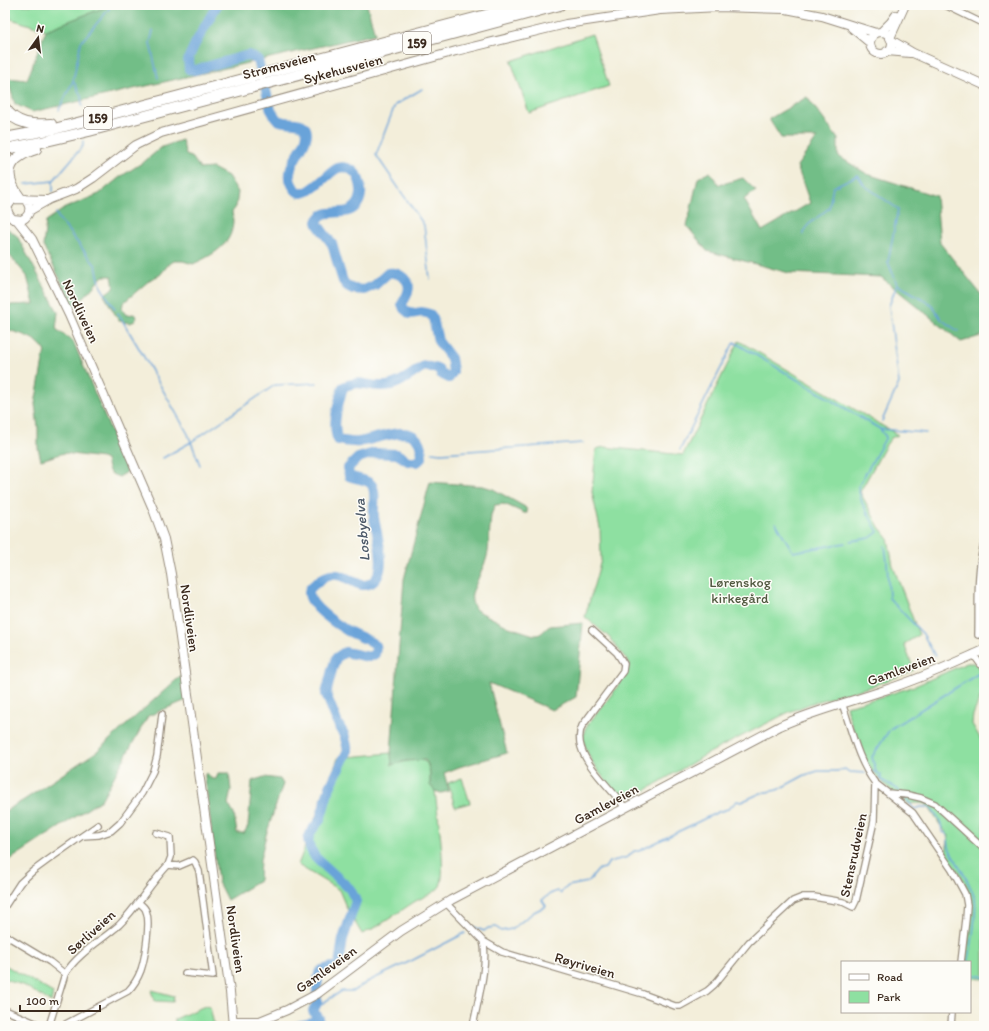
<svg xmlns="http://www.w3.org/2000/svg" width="989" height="1031" font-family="Itim,sans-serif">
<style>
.green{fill:#8ee0a1;stroke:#648560}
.forest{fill:#72be87;stroke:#567452}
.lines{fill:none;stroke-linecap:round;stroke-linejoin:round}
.stream{stroke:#69a3d9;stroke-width:1.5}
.river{stroke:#69a3d9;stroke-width:10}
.minor-casing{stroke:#978c7c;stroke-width:8}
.secondary-casing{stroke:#978c7c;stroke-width:10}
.motorway-casing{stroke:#978c7c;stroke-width:12}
.minor{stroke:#fff;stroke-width:5.5}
.secondary{stroke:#fff;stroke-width:8}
.motorway{stroke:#fff;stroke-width:10}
.labels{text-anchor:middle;stroke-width:3;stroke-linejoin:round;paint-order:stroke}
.shield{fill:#fdfcf7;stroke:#75695f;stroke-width:1}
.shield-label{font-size:13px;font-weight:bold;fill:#3b2a1e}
.street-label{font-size:14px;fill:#3b2a1e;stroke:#fdfcf7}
.park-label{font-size:14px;fill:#50583f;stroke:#fdfcf7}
.water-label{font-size:15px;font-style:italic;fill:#4d5a69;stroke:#fdfcf7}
</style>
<rect width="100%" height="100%" fill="#fdfcf7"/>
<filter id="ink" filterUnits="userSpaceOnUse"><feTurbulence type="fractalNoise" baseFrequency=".025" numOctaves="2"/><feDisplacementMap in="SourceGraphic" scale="8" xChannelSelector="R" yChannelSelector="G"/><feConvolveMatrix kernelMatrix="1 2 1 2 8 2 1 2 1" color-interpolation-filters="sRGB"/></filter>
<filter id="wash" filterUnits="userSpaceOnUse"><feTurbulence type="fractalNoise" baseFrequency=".012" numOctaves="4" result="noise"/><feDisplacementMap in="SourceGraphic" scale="16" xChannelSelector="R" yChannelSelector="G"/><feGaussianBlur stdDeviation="0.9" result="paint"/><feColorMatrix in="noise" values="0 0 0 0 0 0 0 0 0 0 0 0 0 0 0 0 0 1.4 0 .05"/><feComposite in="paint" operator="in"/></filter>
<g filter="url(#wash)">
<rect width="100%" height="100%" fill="#f3eeda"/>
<!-- green -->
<path class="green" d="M11,5H111L46,30L5,17Z
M592,34L609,86L529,113L511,61Z
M739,341L898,435L891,438L886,445L860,492L879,527L888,538L893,566L919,635L904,644L914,670L873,686L812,703L787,713L707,754L646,790L622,800C609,784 574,748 586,727L616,689L630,664L609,637L585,617L601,560L600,528L592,492L596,449L604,447L683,455Z
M967,663H975L984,676V688L973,715L972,724L984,745V979L970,978V962H965L971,917V901L967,888L959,872L946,857V851L949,836L940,825L927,804L919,803L908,804C900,797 890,790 882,782C861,761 854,733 846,706L881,697L915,686Z
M391,753L392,765C400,763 420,756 427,763L430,773V785L435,791C437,810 447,872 440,886C435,894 422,897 414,902C397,913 381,926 362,934L347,909L339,890L298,865L338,758Z
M462,778L470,803L455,807L448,783Z
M5,965L53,993L51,1002L25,986L5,979Z
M152,990L174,996L173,1002L155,1001L151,991Z
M205,1006L210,1007L213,1020L214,1026H175V1019Z"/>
<!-- forest -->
<path class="forest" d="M111,5H367L375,34L32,112L15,104L7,78L27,80L46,30Z
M807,97L838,139V156L867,174L936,196L940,243L984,298V335L961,342L881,277L789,273L707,251L687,226L698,178L710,172L719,185L743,178L756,191L744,199L762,231L810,203L797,166L817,138H781L769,119Z
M182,140L186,155L193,158L200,169L213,168L228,176L238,192L236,207L232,212C238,242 215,254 193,264L183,261H174L168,265L160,275L151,279L123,303L122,309L126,315L134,314L137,317L135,321L130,323L119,321L104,295L114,287L112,276H103L76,306L70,307L60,279L43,246L46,221L65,208L99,194L120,177L145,161L162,147Z
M5,229H8L17,236L58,312L56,329L73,341L125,465L127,472L119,477C107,473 109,471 106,460L102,458L64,453L41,460L38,448V428L35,404L45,350C35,336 20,334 5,329V323L10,305L34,304L27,276L5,250Z
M430,482L483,486L493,489L525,507L527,510V513H524L509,506L503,504L495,505L491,515L488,552L486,560L472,593C471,600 472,604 476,610L509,627L534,635C542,636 544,629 550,626L583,623L576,697L552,710L489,683L507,753L459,767L444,773L449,791L441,793L435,791L430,785C430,777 431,766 425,760L406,761L392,765L391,753L404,579Z
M185,672L189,699L148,716L101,800L5,863V811L24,800L96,752Z
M207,773L212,779H216L218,773H229L231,790L228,804L234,814L237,833H244L248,826L252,781L264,777L280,779L283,784L266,835L260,860L259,881L227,900L218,882L205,778V774Z"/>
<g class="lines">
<!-- stream -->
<path class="stream" d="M153,31L150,43L158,78
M74,82L81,96L82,106
M422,89L395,105L376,155L424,225L430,279
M59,110L73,81L81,42L109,9V5
M53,182V192
M26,184L53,181L83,146V141
M56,213L59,219L96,266L101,287L115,309
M803,235L808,225L829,208L833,187L858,175L864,185L898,209L888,262L897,284L889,306L899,383L882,421
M897,284L931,304L942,320L958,331
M118,313L140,350L188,434L200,465
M880,429L926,433
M422,450L427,451
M680,450L734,342L880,429L886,437L858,487L862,503L878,532L870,538L851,541
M432,452L441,453L583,443
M163,458L191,442L275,385L317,383
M776,523L793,552L845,543
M885,546L887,561L889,598L923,634L935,656
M870,772H876L881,775L880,778C888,786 894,784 900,792
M876,772L872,757L890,729L981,672
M904,796L914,809L921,807H930C936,815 942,821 942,832L946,833C950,840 947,844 950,850C958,865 971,883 975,900C977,911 971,951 968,962
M474,927L484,931L488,928L496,927L501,931L512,929L534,912L546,906L542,900L550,894L557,891L560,893L568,886L588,882L599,869L605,868L609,862L628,857L634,851H639L718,812L728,809L737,801L741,802L761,793L777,790L805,775L818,771H837L845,769L849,772L866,773
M970,974L984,977
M317,1003L321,1004L342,991H353L369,981L413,960L465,933"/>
<!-- river -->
<path class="river" d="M217,5L195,44L188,59L189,69L195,70L248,55L258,60L271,110C273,113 275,118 278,120C286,125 301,119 306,129C313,145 278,166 294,188C305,205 327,172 338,168C358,162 368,193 356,206C345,219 323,205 317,222L318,225L332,244L341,275L343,281L347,286L353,289L364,290L375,285L388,273C398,271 412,280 408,292C407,296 404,300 402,304L404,309L410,314L422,312L430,314L433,318L438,341L451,358L453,371L449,378L441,374L438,369L424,366C411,374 397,387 381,386C364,386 361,379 343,387C339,402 331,425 338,440C345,441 353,443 359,442C383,438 422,417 422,458L417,462L408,461L397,454L374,453L358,458L348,468L349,476C355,479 367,479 371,484C377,490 373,508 374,517C376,533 390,573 371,583C354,593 342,560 316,583C313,586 309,588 309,592C308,605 336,624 346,630C357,636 367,638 376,646L375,654L369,657L345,652L336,658L332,670L326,694L338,724L344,734L348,750L329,789L320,820L312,830L308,839L310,848L315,857L350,889L356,901L343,939L339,965L322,970L319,973L317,987V1003L313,1011L319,1018L308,1024L298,1026"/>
</g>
</g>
<g filter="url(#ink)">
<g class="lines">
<defs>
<path id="minor" d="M945,5L984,24
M592,630L617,653L624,664L623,671L582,726C569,755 611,786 625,808
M978,635C979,605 976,573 984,544
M973,654L984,669
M842,703C851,729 858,761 875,783L913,813L952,870L965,894L967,905L966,919L961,962
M888,793L908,795L921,798L935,804L984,849
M82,836L98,825
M168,865L179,866L193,860L195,862L199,871L213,976L185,973
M446,903L483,941C489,961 477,1004 473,1026
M5,906L20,883L33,871L48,860L82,836L99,835L111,831L120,823L142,793L153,771L157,756L162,714
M5,935L50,962L65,974
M483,941L502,952L643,994L675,1006H680L707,991L714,985L749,942L793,901L803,897H814L843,902L853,907L856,901L874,821L875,783
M5,1010L42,1026
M49,1026L65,974C78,953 101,941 119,925C137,907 150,884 168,865L171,857L170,837L156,833
M62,1026L128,991C134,985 138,978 141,970C145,958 151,922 146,911C145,907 141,905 138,902
M951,1026L952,1012"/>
<path id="secondary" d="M781,8L822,16L876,33
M852,28L870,43
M881,32L891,22L896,15
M870 43a11 11 0 1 1 22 0a11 11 0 1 1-22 0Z
M890,38L905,5
M891,40L913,53L984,85
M887,51L910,53
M24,199C32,206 31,215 22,220L13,219C5,212 6,204 14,199L47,200
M29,211L50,199L76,189L93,178L136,145L161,133L456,51L566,24L660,10L719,7L785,9
M17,220L32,239L69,315L153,509L164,539L171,574L230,992L233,1026
M233,1021H259
M251,1026L260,1021L287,1010L317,994L401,931L451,900L780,726C813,711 847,703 882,691C917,680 951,665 984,650"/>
<path id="motorway" d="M5,108C16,125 33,125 51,124
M5,138L54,129L89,120L524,5
M5,149L42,142L89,131L560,5
M5,179L8,188L9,203
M20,198C2,174 7,158 36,149"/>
</defs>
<!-- minor casing -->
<use href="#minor" class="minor-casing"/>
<!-- secondary casing -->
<use href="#secondary" class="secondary-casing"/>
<!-- motorway casing -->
<use href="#motorway" class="motorway-casing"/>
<!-- minor -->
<use href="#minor" class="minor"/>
<!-- secondary -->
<use href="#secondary" class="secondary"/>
<!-- motorway -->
<use href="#motorway" class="motorway"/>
</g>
</g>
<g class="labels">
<!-- shield labels -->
<g class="shield">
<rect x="403" y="32" width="28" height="22" rx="3"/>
<rect x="84" y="107" width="28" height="22" rx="3"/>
</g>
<g class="shield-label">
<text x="417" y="48">159</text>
<text x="98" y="123">159</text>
</g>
<!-- street labels -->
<g class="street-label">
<text transform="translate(279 65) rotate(-15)" y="5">Strømsveien</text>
<text transform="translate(343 69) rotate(-15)" y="5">Sykehusveien</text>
<text transform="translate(81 311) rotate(65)" y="5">Nordliveien</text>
<text transform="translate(190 618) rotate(82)" y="5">Nordliveien</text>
<text transform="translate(901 669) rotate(-20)" y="5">Gamleveien</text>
<text transform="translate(606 804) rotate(-28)" y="5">Gamleveien</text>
<text transform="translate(853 855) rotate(-78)" y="5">Stensrudveien</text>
<text transform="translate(91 932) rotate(-42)" y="5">Sørliveien</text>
<text transform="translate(236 939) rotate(82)" y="5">Nordliveien</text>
<text transform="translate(585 965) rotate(16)" y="5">Røyriveien</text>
<text transform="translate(326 969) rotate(-35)" y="5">Gamleveien</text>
</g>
<!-- park labels -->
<g class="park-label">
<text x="740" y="587">Lørenskog<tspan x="740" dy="16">kirkegård</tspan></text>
</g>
<!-- water labels -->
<g class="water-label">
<text transform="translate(362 530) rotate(-95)" y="5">Losbyelva</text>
</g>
</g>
<!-- margin -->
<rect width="989" height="1031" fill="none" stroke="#fdfcf7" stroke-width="20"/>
<!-- legend -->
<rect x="841" y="961" width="130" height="52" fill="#fdfcf7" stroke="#afa8a0"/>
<rect x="849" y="974" width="20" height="6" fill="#ffffff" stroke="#afa8a0"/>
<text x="877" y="981" font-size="12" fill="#3b2a1e">Road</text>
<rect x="849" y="991" width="20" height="12" fill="#8ee0a1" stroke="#afa8a0"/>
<text x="877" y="1001" font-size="12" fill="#3b2a1e">Park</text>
<!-- north arrow -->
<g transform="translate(38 38) rotate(14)" stroke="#fdfcf7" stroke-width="3" paint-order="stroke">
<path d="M0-3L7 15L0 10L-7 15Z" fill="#3b2a1e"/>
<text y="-6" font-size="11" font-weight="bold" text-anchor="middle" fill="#3b2a1e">N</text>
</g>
<!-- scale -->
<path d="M20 1005v6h80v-6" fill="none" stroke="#3b2a1e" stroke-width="2"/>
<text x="26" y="1005" font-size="12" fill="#3b2a1e" stroke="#fdfcf7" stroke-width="3" paint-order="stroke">100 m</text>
</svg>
